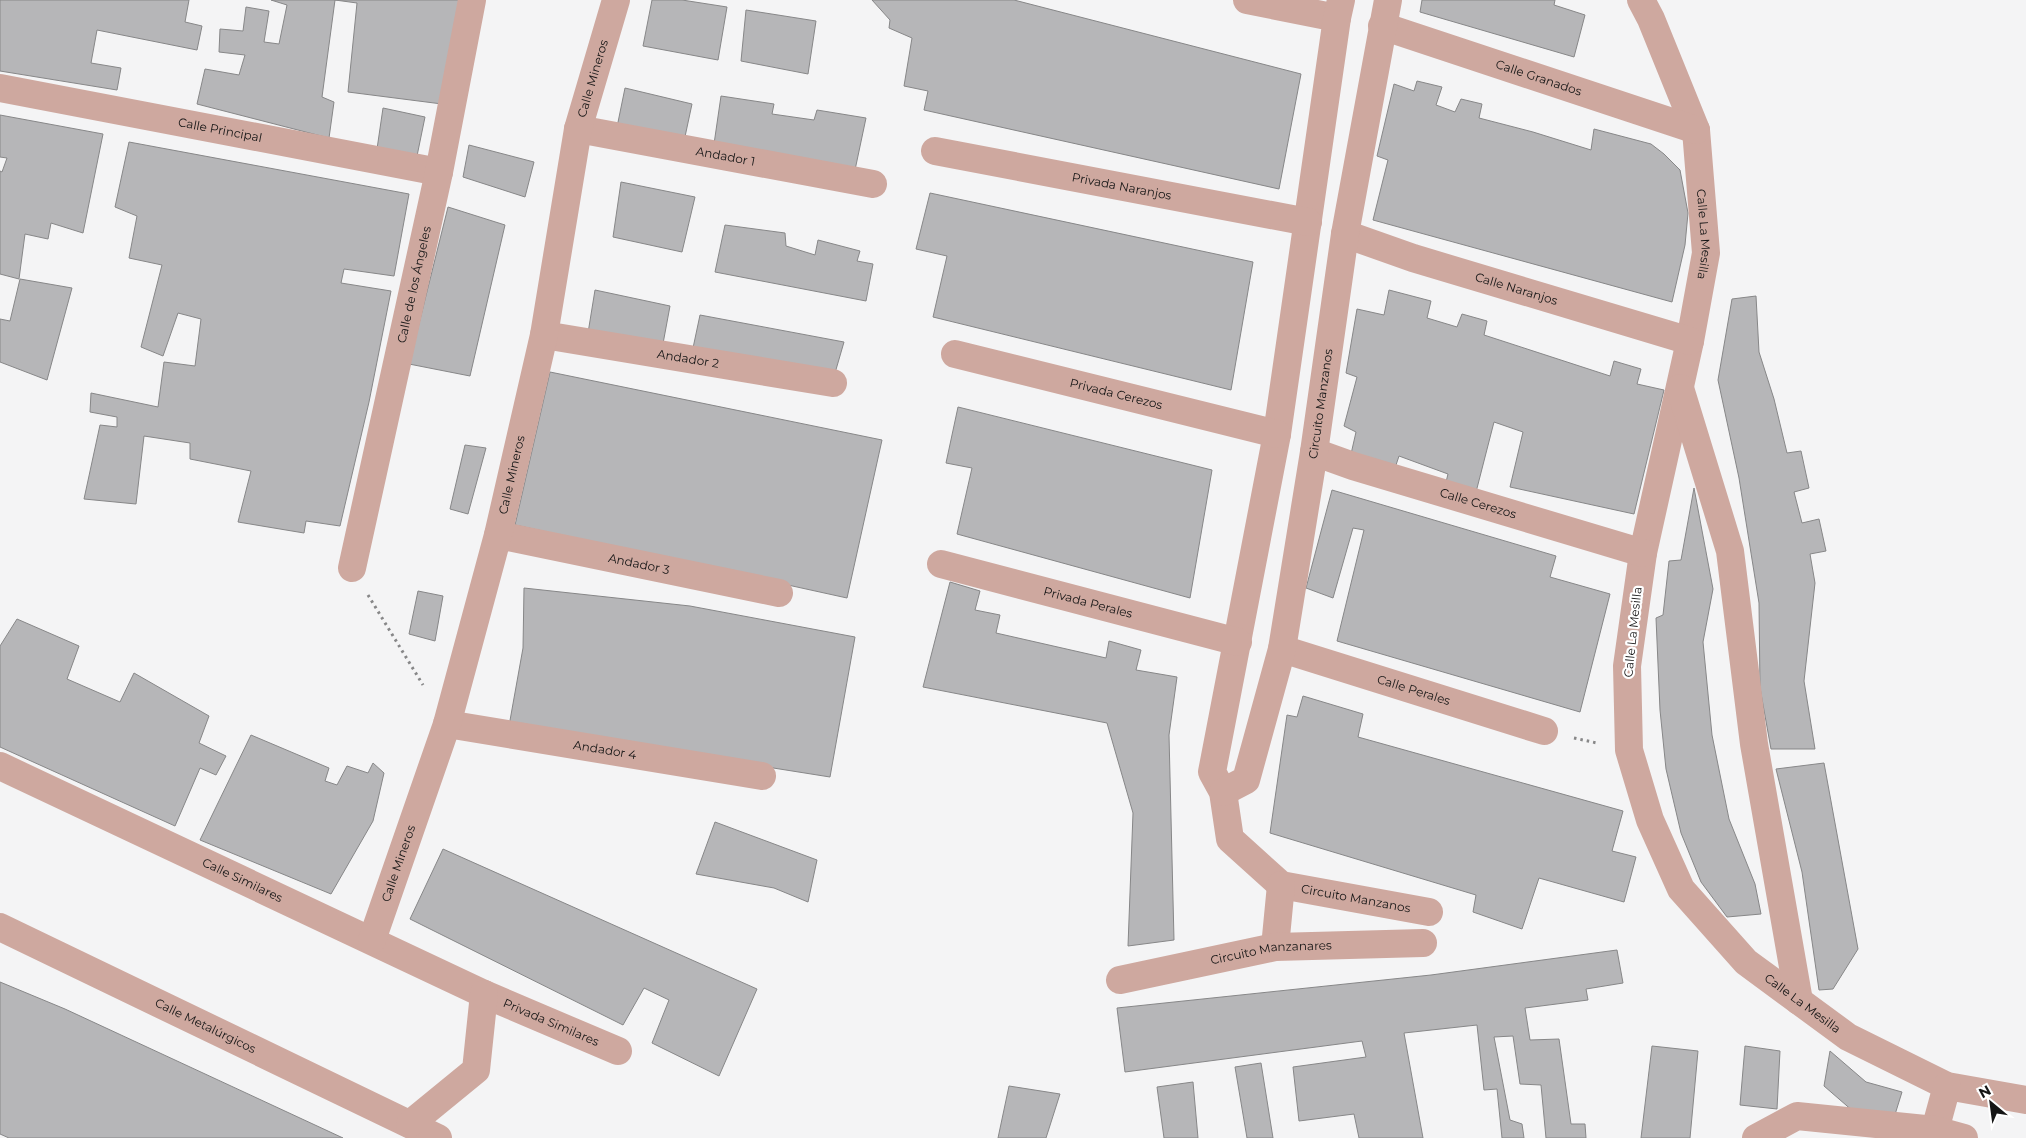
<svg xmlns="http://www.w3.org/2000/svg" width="2026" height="1138" font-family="Montserrat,sans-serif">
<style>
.building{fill:#b6b6b8;stroke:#878788}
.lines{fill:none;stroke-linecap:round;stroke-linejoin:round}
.path{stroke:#878788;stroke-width:3;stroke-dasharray:2.5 4;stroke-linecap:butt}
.minor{stroke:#cea89f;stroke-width:28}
.labels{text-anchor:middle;stroke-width:4.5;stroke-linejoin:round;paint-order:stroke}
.street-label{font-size:12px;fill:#151515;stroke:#fff}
</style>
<rect width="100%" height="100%" fill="#f4f4f5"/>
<!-- building -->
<path class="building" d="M0,0H189L185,22L202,26L197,50L97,30L91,63L121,68L117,90L0,71Z
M271,0H462L442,104L348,92L357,3L335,0L322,97L334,102L329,138L197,104L205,69L239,75L245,55L219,52L220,29L243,31L246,7L269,11L264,42L279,44L287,5Z
M652,0H682L727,7L718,60L643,46Z
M872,0H1014L1301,74L1279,189L924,110L928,91L904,86L912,38L889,28L890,20Z
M1422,0H1555L1554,5L1585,15L1574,57L1420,12Z
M746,10L816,21L808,74L741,61Z
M1417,81L1442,87L1436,105L1455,112L1461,99L1482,104L1479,118L1533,132L1591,150L1594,129L1651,144L1664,154L1680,170L1688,213L1685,245L1672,302L1373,220L1388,160L1377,156L1394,84L1414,91Z
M625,88L692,104L683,146L616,132Z
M721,96L774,104L772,114L814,120L817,110L866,118L855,170L714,144Z
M383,108L425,117L417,156L377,149Z
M0,115L103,134L83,233L51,223L48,239L25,234L19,279L0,274V171L2,172L7,158L0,157Z
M129,142L409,194L394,276L344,269L341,283L391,291L369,402L340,526L306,521L304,533L238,522L251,471L190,459V443L144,436L136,504L84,499L100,425L117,427V417L90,412L91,393L158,407L164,362L195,366L201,319L178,313L163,356L141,347L162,265L129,258L137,216L115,207Z
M469,145L534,162L525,197L463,177Z
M621,182L695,197L682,252L613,237Z
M930,193L1253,262L1231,390L933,317L947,256L916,249Z
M448,207L505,225L470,376L409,364Z
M725,225L785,233L786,246L815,255L818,240L860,251L857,261L873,264L866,301L715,272Z
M20,279L72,288L47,380L0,362V319L10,321Z
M595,290L670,306L662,349L588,333Z
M1389,290L1431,301L1427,318L1457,327L1462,314L1487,321L1484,335L1610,376L1614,361L1641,369L1637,384L1664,390L1634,514L1510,487L1523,432L1494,422L1475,496L1445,486L1448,474L1399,456L1394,471L1351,454L1356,432L1344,426L1357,377L1346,373L1357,309L1384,315Z
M1756,296L1759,352L1774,399L1787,453L1801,451L1809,488L1794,492L1802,523L1819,519L1826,551L1810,554L1815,583L1804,681L1815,749H1771L1760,688L1759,603L1739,478L1718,380L1732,299Z
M700,315L844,342L835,373L693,348Z
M550,372L882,440L847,598L515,525Z
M958,407L1212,470L1190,598L957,534L972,468L946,463Z
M465,445L486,448L468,514L450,509Z
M1694,488L1713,589L1703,642L1712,735L1729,819L1755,884L1761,914L1727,917L1701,882L1681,833L1666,769L1660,710L1656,618L1663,615L1669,561L1681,560Z
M1332,490L1556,556L1550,577L1610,594L1580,712L1337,641L1364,530L1353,528L1333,598L1306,588Z
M950,582L980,591L975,610L1000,615L996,633L1106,658L1109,641L1141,650L1136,670L1177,677L1169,735L1174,940L1128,946L1133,813L1107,723L923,687Z
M524,588L690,606L855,637L830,777L509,726L523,648Z
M418,591L443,596L435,641L409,634Z
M17,619L79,646L67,679L120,702L134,673L209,716L199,743L226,756L216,775L200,768L175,826L0,747V646Z
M1303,696L1363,714L1358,737L1623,811L1612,851L1636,857L1624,902L1539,878L1522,929L1473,912L1476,895L1270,833L1287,715L1297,717Z
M251,735L329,768L325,781L337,785L347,766L368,773L373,763L384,773L373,821L331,894L200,840Z
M1824,763L1858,949L1833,989L1819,990L1802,872L1776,769Z
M715,822L817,860L808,902L774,888L696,874Z
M443,849L757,989L719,1076L652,1043L669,1000L644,988L623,1025L410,919Z
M1617,950L1623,983L1586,989L1588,1000L1525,1008L1530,1040L1559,1039L1571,1124H1585L1586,1138H1546L1541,1085L1520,1084L1513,1036L1494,1037L1510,1120L1522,1124L1524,1138H1502L1497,1089L1484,1090L1477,1025L1404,1033L1423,1138H1359L1354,1114L1299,1121L1293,1067L1366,1057L1362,1041L1125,1072L1117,1008L1431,975Z
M0,982L65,1009L343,1138H9L0,1134Z
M1652,1046L1698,1051L1690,1138H1641Z
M1745,1046L1780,1051L1777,1109L1740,1105Z
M1830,1051L1866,1082L1902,1092L1893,1121L1854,1112L1824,1086Z
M1261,1063L1273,1138H1247L1235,1067Z
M1193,1082L1198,1138H1164L1157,1087Z
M1009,1086L1060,1094L1046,1138H998Z"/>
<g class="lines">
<!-- path -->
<path class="path" d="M368,595L423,685
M1574,738L1597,743"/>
<!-- minor -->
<g class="minor">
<path d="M1247,0L1337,18"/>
<path id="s1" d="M1341,0L1337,18L1277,434L1212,772L1223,792L1230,839L1281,885L1429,912"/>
<path id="s2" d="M1641,0L1651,19L1696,130L1706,253L1690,341L1643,553L1627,666L1629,750L1650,820L1681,889L1746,962L1848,1037L1947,1086L2026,1100"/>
<path id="s3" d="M1382,26L1696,130"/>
<path id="s4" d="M0,88L439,172"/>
<path id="s5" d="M578,129L873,184"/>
<path id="s6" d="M935,151L1308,222"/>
<path id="s7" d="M1345,234L1413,258L1690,341"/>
<path id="s8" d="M544,335L833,383"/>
<path id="s9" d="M955,354L1277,434"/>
<path d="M1680,388L1730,551L1754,744L1799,1001"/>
<path id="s10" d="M1314,452L1353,466L1643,553"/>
<path id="s11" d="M498,535L779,593"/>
<path id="s12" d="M941,564L1238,642"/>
<path id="s13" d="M352,568L439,172L472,0"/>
<path id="s14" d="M1282,649L1544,731"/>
<path id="s15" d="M447,724L762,776"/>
<path id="s16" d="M0,766L484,994L618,1051"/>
<path id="s17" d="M1223,792L1246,780L1282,649L1314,452L1345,234L1388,0"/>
<path id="s18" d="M0,927L438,1138"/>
<path id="s19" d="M372,940L447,724L498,535L544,335L578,129L616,0"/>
<path d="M1275,947L1281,885"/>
<path id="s20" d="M1120,980L1275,947L1423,943"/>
<path d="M410,1124L476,1070L484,994"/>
<path d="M1935,1130L1947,1086"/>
<path d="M1756,1138L1797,1116L1935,1130L1964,1138"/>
</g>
</g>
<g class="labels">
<!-- street labels -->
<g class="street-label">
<text dy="4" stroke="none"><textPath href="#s19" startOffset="891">Calle Mineros</textPath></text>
<text dy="4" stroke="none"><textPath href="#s3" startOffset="165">Calle Granados</textPath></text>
<text dy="4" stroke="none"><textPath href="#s4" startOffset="224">Calle Principal</textPath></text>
<text dy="4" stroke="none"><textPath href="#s5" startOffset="150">Andador 1</textPath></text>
<text dy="4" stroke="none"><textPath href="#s6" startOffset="190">Privada Naranjos</textPath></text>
<text dy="4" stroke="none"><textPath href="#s2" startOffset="246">Calle La Mesilla</textPath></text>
<text dy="4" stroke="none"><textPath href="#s13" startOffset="290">Calle de los Ángeles</textPath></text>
<text dy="4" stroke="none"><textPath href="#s7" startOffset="180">Calle Naranjos</textPath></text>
<text dy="4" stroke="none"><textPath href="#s8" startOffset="146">Andador 2</textPath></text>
<text dy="4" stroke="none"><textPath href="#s9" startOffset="166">Privada Cerezos</textPath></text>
<text dy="4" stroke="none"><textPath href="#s17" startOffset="410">Circuito Manzanos</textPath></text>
<text dy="4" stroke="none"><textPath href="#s19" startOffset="486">Calle Mineros</textPath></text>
<text dy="4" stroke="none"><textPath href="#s10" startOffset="172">Calle Cerezos</textPath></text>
<text dy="4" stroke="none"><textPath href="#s11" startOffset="144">Andador 3</textPath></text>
<text dy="4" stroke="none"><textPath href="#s12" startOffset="152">Privada Perales</textPath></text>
<text transform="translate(1633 632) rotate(-84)" y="4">Calle La Mesilla</text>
<text dy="4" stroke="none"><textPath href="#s14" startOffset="138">Calle Perales</textPath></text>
<text dy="4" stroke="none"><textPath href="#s15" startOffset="160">Andador 4</textPath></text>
<text dy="4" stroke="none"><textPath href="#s19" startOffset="81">Calle Mineros</textPath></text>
<text dy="4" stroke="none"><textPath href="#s16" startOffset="268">Calle Similares</textPath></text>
<text dy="4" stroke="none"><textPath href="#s1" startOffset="998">Circuito Manzanos</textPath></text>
<text dy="4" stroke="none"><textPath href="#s20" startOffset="154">Circuito Manzanares</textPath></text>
<text dy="4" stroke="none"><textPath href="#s2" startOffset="1086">Calle La Mesilla</textPath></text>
<text dy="4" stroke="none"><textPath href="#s16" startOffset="608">Privada Similares</textPath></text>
<text dy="4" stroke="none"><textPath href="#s18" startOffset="228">Calle Metalúrgicos</textPath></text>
</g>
</g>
<!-- north arrow -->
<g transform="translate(1991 1103) rotate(331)" stroke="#ffffff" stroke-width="4" paint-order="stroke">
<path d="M0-4L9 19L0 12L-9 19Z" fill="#151515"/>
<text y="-8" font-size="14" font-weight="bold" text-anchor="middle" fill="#151515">N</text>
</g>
</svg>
